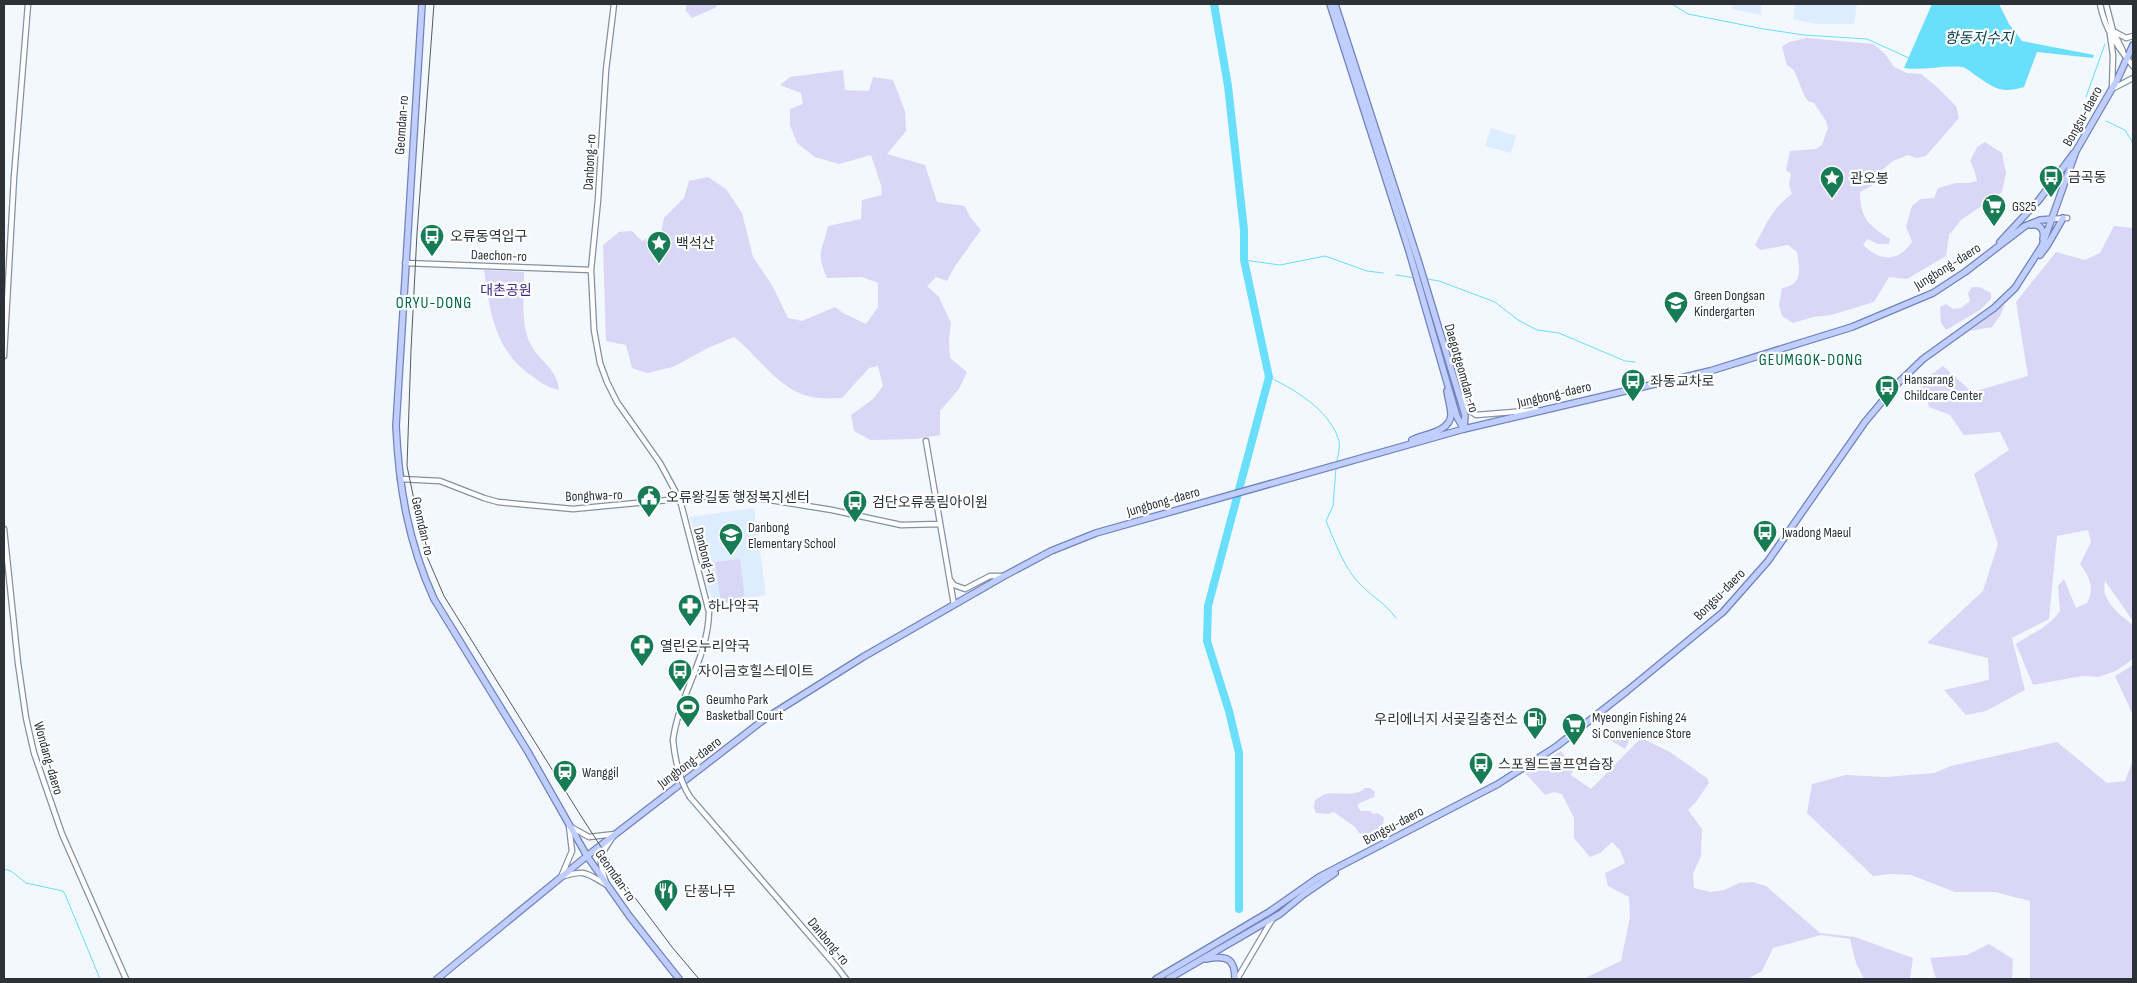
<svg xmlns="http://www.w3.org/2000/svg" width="2137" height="983" font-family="'Sofia Sans Condensed','Noto Sans KR',sans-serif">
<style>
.built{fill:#ddecfe}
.green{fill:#d9d7f5}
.water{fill:#69dffb}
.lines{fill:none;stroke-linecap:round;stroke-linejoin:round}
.stream{stroke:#69dffb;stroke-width:1}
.river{stroke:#69dffb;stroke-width:8}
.minor-casing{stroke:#8491a0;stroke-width:7}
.major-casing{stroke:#7183b9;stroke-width:8}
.minor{stroke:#fff;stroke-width:4.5}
.major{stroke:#c0cefe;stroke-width:5.5}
.tram{stroke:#555b61;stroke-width:1}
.minor-bridge-casing{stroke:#8491a0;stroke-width:7;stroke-linecap:butt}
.minor-bridge{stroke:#fff;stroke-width:4.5}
.labels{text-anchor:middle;stroke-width:4.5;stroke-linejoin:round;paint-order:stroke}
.street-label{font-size:14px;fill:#2c3238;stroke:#fff}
.poi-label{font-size:14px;fill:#2c3238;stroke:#fff;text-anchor:start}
.park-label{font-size:14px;fill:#3f2882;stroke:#fff}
.water-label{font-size:15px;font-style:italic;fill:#0b424e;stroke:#fff}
.quarter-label{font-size:16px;letter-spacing:1px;fill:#006542;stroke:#fff}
</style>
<rect width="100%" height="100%" fill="#f2f8fe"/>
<!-- built -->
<path class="built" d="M1733,4H1761V15L1732,9Z
M1795,4H1857L1854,24H1816L1793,19Z
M1491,128L1516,136L1511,153L1485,146Z
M754,508L766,595L715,603L712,601L690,517Z"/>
<!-- green -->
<path class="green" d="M686,4H718L715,8L692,18L686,11Z
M1807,38L1873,44L1885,54L1894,67L1907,73L1921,74L1937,87L1956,106L1959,118L1926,156L1917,158L1908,155L1893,161L1882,170L1877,183L1860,192C1860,218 1869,226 1890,239L1889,244H1878L1867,239L1863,245C1881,262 1898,262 1912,242L1906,226L1912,206L1921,199L1934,198L1938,188L1956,183H1969L1977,181L1975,172L1970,161L1977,147L1985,142L2002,153L2006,173L2002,192L1961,220L1949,235L1946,256L1907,279L1889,277L1874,302L1831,315L1813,317L1793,323L1782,316L1779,305L1782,288C1803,285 1800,270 1797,252L1788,245L1760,250L1755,245C1766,225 1773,207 1792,194L1789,185L1791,174L1786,170L1790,151L1816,149L1822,145L1828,128L1826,121L1814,103L1808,101L1805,97L1794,70L1787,65L1782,47L1789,42Z
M843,70L845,90L869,91L873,77L893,80L905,111L906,131L887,154L925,165L937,202L965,206L970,217L981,230L955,266L947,281L936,277L927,286L939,297L951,323L949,339L950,358L967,372L959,389L940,411V435L916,439L870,440L854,431L851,415L872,400L883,386L878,366L869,368L842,398C835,398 826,399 819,398C781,395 761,358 734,337L708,348L673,367L647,373L632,368L626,345L606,341L603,245L619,232L632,231L642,241L661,233L664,218L684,198L689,181L708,177L726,189L742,213L753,257L772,285L788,318L802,321L835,307L843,313L866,324L878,307V283L862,277L827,278C815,250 823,251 828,226L861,219L862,200L882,195L881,185L871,155L839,164L815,157L797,143L790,125V109L803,104L801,93L780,85L790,77Z
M2114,226L2133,228V621L2105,581C2100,600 2119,614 2133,625V659L2116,671L2098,677L2082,676L2033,685L2016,644C2032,633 2048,628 2060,611L2058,586L2064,579L2076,608L2087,603C2095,588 2090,578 2080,564L2091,542L2088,530L2057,536L2049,619L2012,638L2025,690L1986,711L1966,715L1944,690L1989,680L1988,658L1927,643L1983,591L1998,544L1974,474L2009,450L2000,432L1964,435L1950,415L1929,407L1921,382L1943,366L1972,392L2028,376L2016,302L2056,252L2085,260L2100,253Z
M484,270L524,272C524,294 520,325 531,345C540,362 557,368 559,390C548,388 540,382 532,376C494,350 490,311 484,270Z
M1972,287H1979L1991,293V299L1980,310L1946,330L1941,323L1940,307L1946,304L1953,309L1961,308L1970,301L1968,293Z
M2005,304L2000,316L1992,327L1970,331Z
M740,559L745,600L721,604L715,562Z
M2133,665V715L2115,676Z
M1594,727L1603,731L1605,728L1629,741L1625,749L1603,736L1601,738L1591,733Z
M1641,738L1670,752L1707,778L1709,783L1696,802L1688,810L1702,829L1701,856L1693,874L1694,888L1711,892L1724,890L1739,883L1752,882L1766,886L1820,933L1855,937L1913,958L1910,979H1864L1856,963L1850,939L1821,935L1773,948L1762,971L1748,979H1583L1621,961L1630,917L1629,897L1608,886L1605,873L1625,863L1620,850L1612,842L1600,853L1590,857L1574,838V818L1562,794L1554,792L1545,795L1525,773L1561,751L1574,769L1571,775L1591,789Z
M2057,742L2107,783L2125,781L2133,760V979H2030V901L1995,892H1955L1911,875L1890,874L1873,876L1807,813L1812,784L1846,775L1886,777L1934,773L1951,766Z
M1365,788H1370L1375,792L1374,797L1358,804V808L1361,811H1370L1373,814L1378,813L1384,818L1382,832L1378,835L1359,833L1355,827L1334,812L1328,814L1316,813L1314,808L1315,800C1319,798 1322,795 1326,794C1337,791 1356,798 1365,788Z
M1989,944L2013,959L2012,979H1936L1930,958L1967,955Z"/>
<!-- water -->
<path class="water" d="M1932,4H1999L2009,24L2022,41L2094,55L2093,58L2037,52L2024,87C2001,94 1994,88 1975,75C1971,72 1967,68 1962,67C1943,65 1922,71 1904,68Z"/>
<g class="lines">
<!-- stream -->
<path class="stream" d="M1672,4L1688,14L1764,29L1804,35L1867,39L1909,58
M2086,97L2105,44
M2106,121L2125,130L2133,143
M1244,260L1280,265L1325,256L1367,271L1383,273
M1396,275L1415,278
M1427,279L1439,281L1495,302L1518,320L1537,330L1559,333L1625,361L1635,362
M1269,377C1295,390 1328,409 1338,438C1341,445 1338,455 1337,461
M1336,468L1333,506L1326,521C1335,542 1345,571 1362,586C1375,599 1384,602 1396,618
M4,869L11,871L26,883L63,891L65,894L100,979"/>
<!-- river -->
<path class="river" d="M1214,4L1228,86L1244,230V260L1269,377L1208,606L1207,641L1229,711L1239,753V909"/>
<defs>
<path id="minor" d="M614,4L606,70L598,200L591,270L594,330L600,363L607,382L617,402L660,463L680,500L709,612C708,658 679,695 673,740
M2100,4C2105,30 2117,46 2133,66
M2106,4L2113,31L2123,51
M2115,32L2126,38L2133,36
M2110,35L2113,55L2112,89L2133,78
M2053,219L2067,218
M405,263L591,270
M4,356L14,177L28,4
M1462,397L1469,410L1476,415L1537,410
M926,441L954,605
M400,479L440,481L484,498L498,502L573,509L732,494L832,510L901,525L940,524
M4,529L18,663L26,718L34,753L62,834L126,979
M950,580L954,585L965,589L990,576H1002
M690,797L836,966L846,979
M569,826L589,837L615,834C599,856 597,859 607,885C586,873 585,869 561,877L572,851Z
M1237,979L1273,918"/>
<path id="major" d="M422,4L396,426C399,488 408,542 434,599L528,752L587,856L630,917L679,979
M1330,4L1409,251L1457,417L1464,429
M1335,4L1418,260L1465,415L1464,429
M2031,225C2040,223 2045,230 2043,239
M2000,242L2039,200L2074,153
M2040,255L2047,246L2063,218
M1412,440C1424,434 1450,432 1451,415C1451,407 1448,399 1447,391
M1206,959C1226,955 1235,958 1235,979
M437,979L587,856L766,718L863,657L1004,576L1051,551L1096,533L1464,429L1710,371L1852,327L1933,293L1965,272L2025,226L2040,220L2053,219
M1156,979L1269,912L1319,877L1498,784L1557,746L1627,691L1723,612L1768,561L1865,422L1895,386L1923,359L1994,308L2015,288L2042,246L2076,151L2117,80L2133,45
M1168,979L1280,914L1303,895L1335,873"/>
</defs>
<!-- minor casing -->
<use href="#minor" class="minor-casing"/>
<!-- major casing -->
<use href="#major" class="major-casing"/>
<!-- minor -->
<use href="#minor" class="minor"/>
<!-- major -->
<use href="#major" class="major"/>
<!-- tram -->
<path class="tram" d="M434,4L417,233L411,350L407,466L425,552L444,596L581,816L627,887L672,947L699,979"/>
<defs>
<path id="minor-bridge" d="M673,740C675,760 679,780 690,797"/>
</defs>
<!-- minor-bridge casing -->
<use href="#minor-bridge" class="minor-bridge-casing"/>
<!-- minor-bridge -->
<use href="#minor-bridge" class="minor-bridge"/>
</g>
<!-- icons -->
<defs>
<symbol id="bus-pin" viewBox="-11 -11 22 30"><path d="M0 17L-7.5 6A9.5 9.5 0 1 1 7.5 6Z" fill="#177c55" stroke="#fff"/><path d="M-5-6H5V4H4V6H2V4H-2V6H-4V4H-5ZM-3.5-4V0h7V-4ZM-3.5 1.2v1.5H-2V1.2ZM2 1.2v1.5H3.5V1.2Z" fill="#fff"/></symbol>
<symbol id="sight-pin" viewBox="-11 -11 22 30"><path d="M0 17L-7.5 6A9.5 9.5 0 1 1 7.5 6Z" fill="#177c55" stroke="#fff"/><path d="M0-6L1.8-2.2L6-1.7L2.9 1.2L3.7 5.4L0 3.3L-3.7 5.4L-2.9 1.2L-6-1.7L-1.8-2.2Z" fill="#fff"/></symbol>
<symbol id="supermarket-pin" viewBox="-11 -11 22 30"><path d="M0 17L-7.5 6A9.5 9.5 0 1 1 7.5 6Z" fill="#177c55" stroke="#fff"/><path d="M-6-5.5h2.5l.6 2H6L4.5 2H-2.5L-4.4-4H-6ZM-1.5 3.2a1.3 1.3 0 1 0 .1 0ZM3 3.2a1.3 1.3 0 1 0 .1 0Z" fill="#fff"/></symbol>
<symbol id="school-pin" viewBox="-11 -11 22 30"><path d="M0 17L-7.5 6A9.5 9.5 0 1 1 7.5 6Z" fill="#177c55" stroke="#fff"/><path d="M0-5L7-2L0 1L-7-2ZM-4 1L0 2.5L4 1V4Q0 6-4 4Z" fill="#fff"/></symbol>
<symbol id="civic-pin" viewBox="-11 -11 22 30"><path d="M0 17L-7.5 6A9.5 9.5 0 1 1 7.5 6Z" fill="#177c55" stroke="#fff"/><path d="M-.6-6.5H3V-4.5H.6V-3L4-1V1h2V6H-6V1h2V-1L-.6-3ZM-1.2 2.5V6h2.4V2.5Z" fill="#fff"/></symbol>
<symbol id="pharmacy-pin" viewBox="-11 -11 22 30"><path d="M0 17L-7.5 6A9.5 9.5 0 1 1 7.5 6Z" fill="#177c55" stroke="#fff"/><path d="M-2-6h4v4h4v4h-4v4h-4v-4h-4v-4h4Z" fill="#fff"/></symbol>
<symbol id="stadium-pin" viewBox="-11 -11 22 30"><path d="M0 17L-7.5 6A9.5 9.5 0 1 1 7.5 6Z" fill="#177c55" stroke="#fff"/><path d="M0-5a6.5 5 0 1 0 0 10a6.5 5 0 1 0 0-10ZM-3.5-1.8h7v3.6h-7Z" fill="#fff"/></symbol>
<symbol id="fuel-pin" viewBox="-11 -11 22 30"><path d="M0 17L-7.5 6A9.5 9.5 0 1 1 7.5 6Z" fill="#177c55" stroke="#fff"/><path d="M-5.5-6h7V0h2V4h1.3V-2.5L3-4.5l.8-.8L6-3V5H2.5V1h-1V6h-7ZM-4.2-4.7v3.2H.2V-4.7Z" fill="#fff"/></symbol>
<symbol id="station-pin" viewBox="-11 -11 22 30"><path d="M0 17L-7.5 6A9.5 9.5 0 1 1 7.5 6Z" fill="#177c55" stroke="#fff"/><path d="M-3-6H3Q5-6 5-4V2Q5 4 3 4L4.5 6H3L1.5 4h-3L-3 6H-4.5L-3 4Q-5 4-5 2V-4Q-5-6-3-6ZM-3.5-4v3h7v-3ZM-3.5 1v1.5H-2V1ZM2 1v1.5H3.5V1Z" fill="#fff"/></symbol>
<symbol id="restaurant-pin" viewBox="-11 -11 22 30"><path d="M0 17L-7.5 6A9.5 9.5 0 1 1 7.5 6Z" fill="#177c55" stroke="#fff"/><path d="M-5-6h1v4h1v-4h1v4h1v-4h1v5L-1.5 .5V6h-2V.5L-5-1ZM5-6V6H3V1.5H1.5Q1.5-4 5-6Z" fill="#fff"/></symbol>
</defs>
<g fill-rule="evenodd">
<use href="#bus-pin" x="2037" y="163" width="28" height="38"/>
<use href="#sight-pin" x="1818" y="164" width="28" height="38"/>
<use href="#supermarket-pin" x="1980" y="192" width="28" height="38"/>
<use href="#bus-pin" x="418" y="222" width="28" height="38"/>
<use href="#sight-pin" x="645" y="229" width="28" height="38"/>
<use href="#school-pin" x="1662" y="289" width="28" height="38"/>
<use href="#bus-pin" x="1619" y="367" width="28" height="38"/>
<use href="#bus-pin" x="1873" y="373" width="28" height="38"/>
<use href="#civic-pin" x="635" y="483" width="28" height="38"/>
<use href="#bus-pin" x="841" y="488" width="28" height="38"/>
<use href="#bus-pin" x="1751" y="518" width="28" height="38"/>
<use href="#school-pin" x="717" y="521" width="28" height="38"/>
<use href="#pharmacy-pin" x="676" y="592" width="28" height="38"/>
<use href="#pharmacy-pin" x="628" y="632" width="28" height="38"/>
<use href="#bus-pin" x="666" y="657" width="28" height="38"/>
<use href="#stadium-pin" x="674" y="693" width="28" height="38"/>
<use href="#fuel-pin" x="1521" y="705" width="28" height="38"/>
<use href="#supermarket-pin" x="1560" y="711" width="28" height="38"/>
<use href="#bus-pin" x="1467" y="750" width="28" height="38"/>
<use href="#station-pin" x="551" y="758" width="28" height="38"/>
<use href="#restaurant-pin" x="652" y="877" width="28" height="38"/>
</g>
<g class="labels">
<!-- street labels -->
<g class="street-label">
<text transform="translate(2082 116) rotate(-61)" y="5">Bongsu-daero</text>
<text transform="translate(401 125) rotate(-86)" y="5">Geomdan-ro</text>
<text transform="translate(589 162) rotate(-87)" y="5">Danbong-ro</text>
<text transform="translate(499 255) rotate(2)" y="5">Daechon-ro</text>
<text transform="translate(1947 266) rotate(-32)" y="5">Jungbong-daero</text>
<text transform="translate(1462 368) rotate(74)" y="5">Daegotgeomdan-ro</text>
<text transform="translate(1554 394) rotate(-13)" y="5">Jungbong-daero</text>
<text transform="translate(594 495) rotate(-2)" y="5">Bonghwa-ro</text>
<text transform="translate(1163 501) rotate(-16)" y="5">Jungbong-daero</text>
<text transform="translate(423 526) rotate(77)" y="5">Geomdan-ro</text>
<text transform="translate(706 555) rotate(75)" y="5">Danbong-ro</text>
<text transform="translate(1719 594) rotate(-45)" y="5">Bongsu-daero</text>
<text transform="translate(49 758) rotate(74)" y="5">Wondang-daero</text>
<text transform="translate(689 762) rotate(-37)" y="5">Jungbong-daero</text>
<text transform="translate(1393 825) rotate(-28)" y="5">Bongsu-daero</text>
<text transform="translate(616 875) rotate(55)" y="5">Geomdan-ro</text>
<text transform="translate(829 941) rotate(50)" y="5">Danbong-ro</text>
</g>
<!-- poi labels -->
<g class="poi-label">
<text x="2068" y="182">금곡동</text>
<text x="1850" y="183">관오봉</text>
<text x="2012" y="211">GS25</text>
<text x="450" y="241">오류동역입구</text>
<text x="676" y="248">백석산</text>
<text x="1694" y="300">Green Dongsan<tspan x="1694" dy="16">Kindergarten</tspan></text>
<text x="1904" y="384">Hansarang<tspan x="1904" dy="16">Childcare Center</tspan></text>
<text x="1650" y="386">좌동교차로</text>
<text x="666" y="502">오류왕길동 행정복지센터</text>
<text x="872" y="507">검단오류풍림아이원</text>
<text x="748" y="532">Danbong<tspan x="748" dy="16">Elementary School</tspan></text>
<text x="1782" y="537">Jwadong Maeul</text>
<text x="708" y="611">하나약국</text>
<text x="660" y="651">열린온누리약국</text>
<text x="698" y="676">자이금호힐스테이트</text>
<text x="706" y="704">Geumho Park<tspan x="706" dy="16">Basketball Court</tspan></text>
<text x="1592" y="722">Myeongin Fishing 24<tspan x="1592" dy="16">Si Convenience Store</tspan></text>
<text x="1518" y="724" text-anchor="end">우리에너지 서곶길충전소</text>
<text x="1498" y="769">스포월드골프연습장</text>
<text x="582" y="777">Wanggil</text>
<text x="684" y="896">단풍나무</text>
</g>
<!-- park labels -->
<g class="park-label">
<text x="506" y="295">대촌공원</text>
</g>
<!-- water labels -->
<g class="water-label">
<text x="1979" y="43">항동저수지</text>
</g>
<!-- quarter labels -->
<g class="quarter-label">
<text x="434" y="308">ORYU-DONG</text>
<text x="1811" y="365">GEUMGOK-DONG</text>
</g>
</g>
<!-- border -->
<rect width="2137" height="983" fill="none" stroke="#2c3238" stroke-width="10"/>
</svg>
